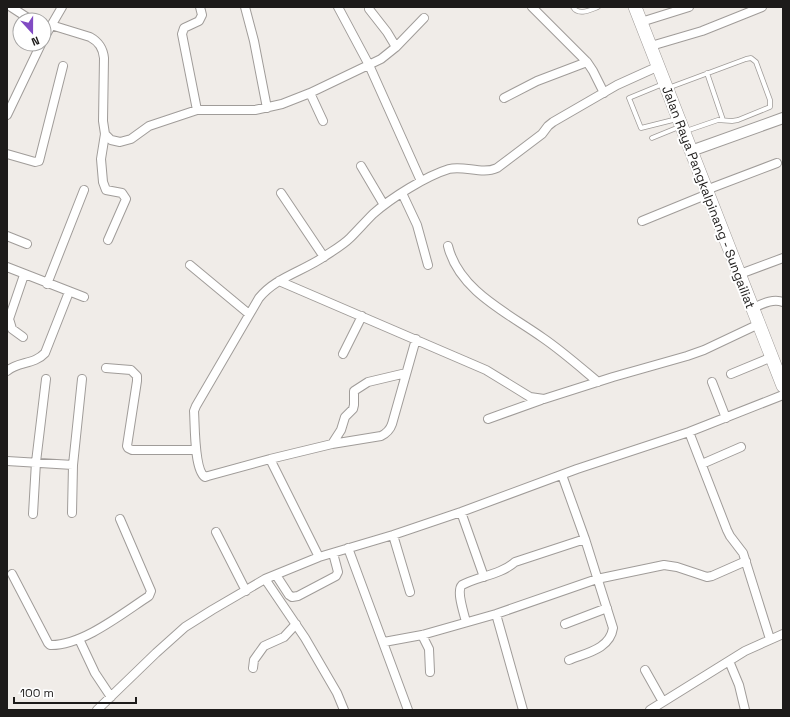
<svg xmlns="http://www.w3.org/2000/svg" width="790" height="717" font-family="'Space Grotesk',sans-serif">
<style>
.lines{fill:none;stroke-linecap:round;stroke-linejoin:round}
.service-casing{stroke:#a09c99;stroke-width:5.5}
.minor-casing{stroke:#a09c99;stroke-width:10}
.tertiary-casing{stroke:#a09c99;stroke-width:12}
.trunk-casing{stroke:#a09c99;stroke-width:14}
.service{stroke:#fff;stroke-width:4}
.minor{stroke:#fff;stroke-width:8}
.tertiary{stroke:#fff;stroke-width:10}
.trunk{stroke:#fff;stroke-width:13}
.labels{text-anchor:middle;stroke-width:4;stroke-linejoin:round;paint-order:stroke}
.street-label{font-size:13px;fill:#1d1b1a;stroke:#fff}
</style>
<rect width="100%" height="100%" fill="#f0ece8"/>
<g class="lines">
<defs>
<path id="service" d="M573,7C578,16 590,10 598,7
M707,73L723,120
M663,84L629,98L641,128L677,119
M668,88L746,59L751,58L756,62L770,100V107L738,120L732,121L718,120L686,131
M652,138L679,127"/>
<path id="minor" d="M11,7L31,20
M245,7L254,41L267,108
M338,7L369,65L421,181
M532,7L587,62L593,71L604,93
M369,9L387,32L396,47
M641,22L689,7
M51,25L90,37C99,42 103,48 104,58L103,121L105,134L101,159L103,182L106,190L122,193L126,199L108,240
M44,38L62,7
M651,46L702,31L762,7
M310,93L323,121
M504,98L537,81L587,62
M197,110L182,34L184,28L199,21L202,15L200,7
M7,115L41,44
M105,134L111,140L120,142L131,139L149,126L197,110H255L282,104L310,93L381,59L396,47L424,18
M7,154L35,162L39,161L63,66
M361,166L384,205
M706,190L777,163
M281,193L324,257
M402,193L417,225L428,265
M642,221L708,194
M7,236L27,244
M448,246C459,291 508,313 543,338C562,351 580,367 598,382
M190,265L249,314
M7,267L84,297
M740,274L783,258
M279,281L486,370L530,397L544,399L613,377L687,356L704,350L759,324
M47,284L84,190
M753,308C762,304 773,298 783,302
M23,337L12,329L9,319L24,275
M416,339L392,424C390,430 387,433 381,436L332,444L270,459L208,476L205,477C194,470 195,424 194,411L196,406L259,298C276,277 304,271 325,256C334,250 343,245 350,238C358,230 365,222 373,214C391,198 426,176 449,169C464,165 482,175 497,168L542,134L548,126L553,122L617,85L659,66
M343,354L362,316
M106,368L131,370L137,376V381L127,446L128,448L132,450H196
M7,371C18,361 34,365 45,353L69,292
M731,374L772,357
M712,382L726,418
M488,419L541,400
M689,432L727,530L730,536L743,553L770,639
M332,444L341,430L345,417L353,409L354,405V391L368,382L406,373
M270,459L319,557
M7,461L73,465L72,513
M702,464L741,447
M73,465L82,379
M562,475L585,539L613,628C610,649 586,653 569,660
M461,512L484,577
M33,514L36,462L46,379
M216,532L246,591
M393,535L410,592
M348,548L408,710
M12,574L48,643L50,645C82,646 123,613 149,596L151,591L120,519
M276,575L289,595L292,597L298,596L336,576L338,572L333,553
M265,579L305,638L337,693L344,710
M496,614L523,710
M466,622C464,613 456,591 462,585C479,576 500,575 515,562L585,539
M565,624L607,608
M422,635L429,649L430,672
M79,639L95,673L111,697
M384,642L422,635L496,614L597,579L664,565L677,567L707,577L712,576L746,561
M729,661L739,685L745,710
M253,668L254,660L264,646L284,637L296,624
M645,670L663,702
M97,710L156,653L185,627L212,610L265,579L319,557L393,535L461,512L577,469L689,432L783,395
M650,710L745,651L783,634"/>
<path id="tertiary" d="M691,151L783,118"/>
<path id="trunk" d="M635,7L783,386"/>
</defs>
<!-- service casing -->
<use href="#service" class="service-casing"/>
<!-- minor casing -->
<use href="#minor" class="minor-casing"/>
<!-- tertiary casing -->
<use href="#tertiary" class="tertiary-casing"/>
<!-- trunk casing -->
<use href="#trunk" class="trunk-casing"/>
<!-- service -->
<use href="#service" class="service"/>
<!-- minor -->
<use href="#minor" class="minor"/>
<!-- tertiary -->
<use href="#tertiary" class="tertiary"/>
<!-- trunk -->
<use href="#trunk" class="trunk"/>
</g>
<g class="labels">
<!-- street labels -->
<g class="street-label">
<text transform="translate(709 197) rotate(69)" y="5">Jalan Raya Pangkalpinang - Sungailiat</text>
</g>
</g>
<!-- border -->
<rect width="790" height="717" fill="none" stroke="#1d1b1a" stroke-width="16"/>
<!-- north arrow -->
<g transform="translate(32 32) rotate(159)"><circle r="19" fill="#ffffff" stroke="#a5a4a3"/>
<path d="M0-3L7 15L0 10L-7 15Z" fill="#814bc3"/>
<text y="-6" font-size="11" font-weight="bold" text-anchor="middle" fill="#1d1b1a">N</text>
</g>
<!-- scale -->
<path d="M14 697v6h122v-6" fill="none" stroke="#1d1b1a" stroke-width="2"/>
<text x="20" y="697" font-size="12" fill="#1d1b1a" stroke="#ffffff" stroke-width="3" paint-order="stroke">100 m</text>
</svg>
